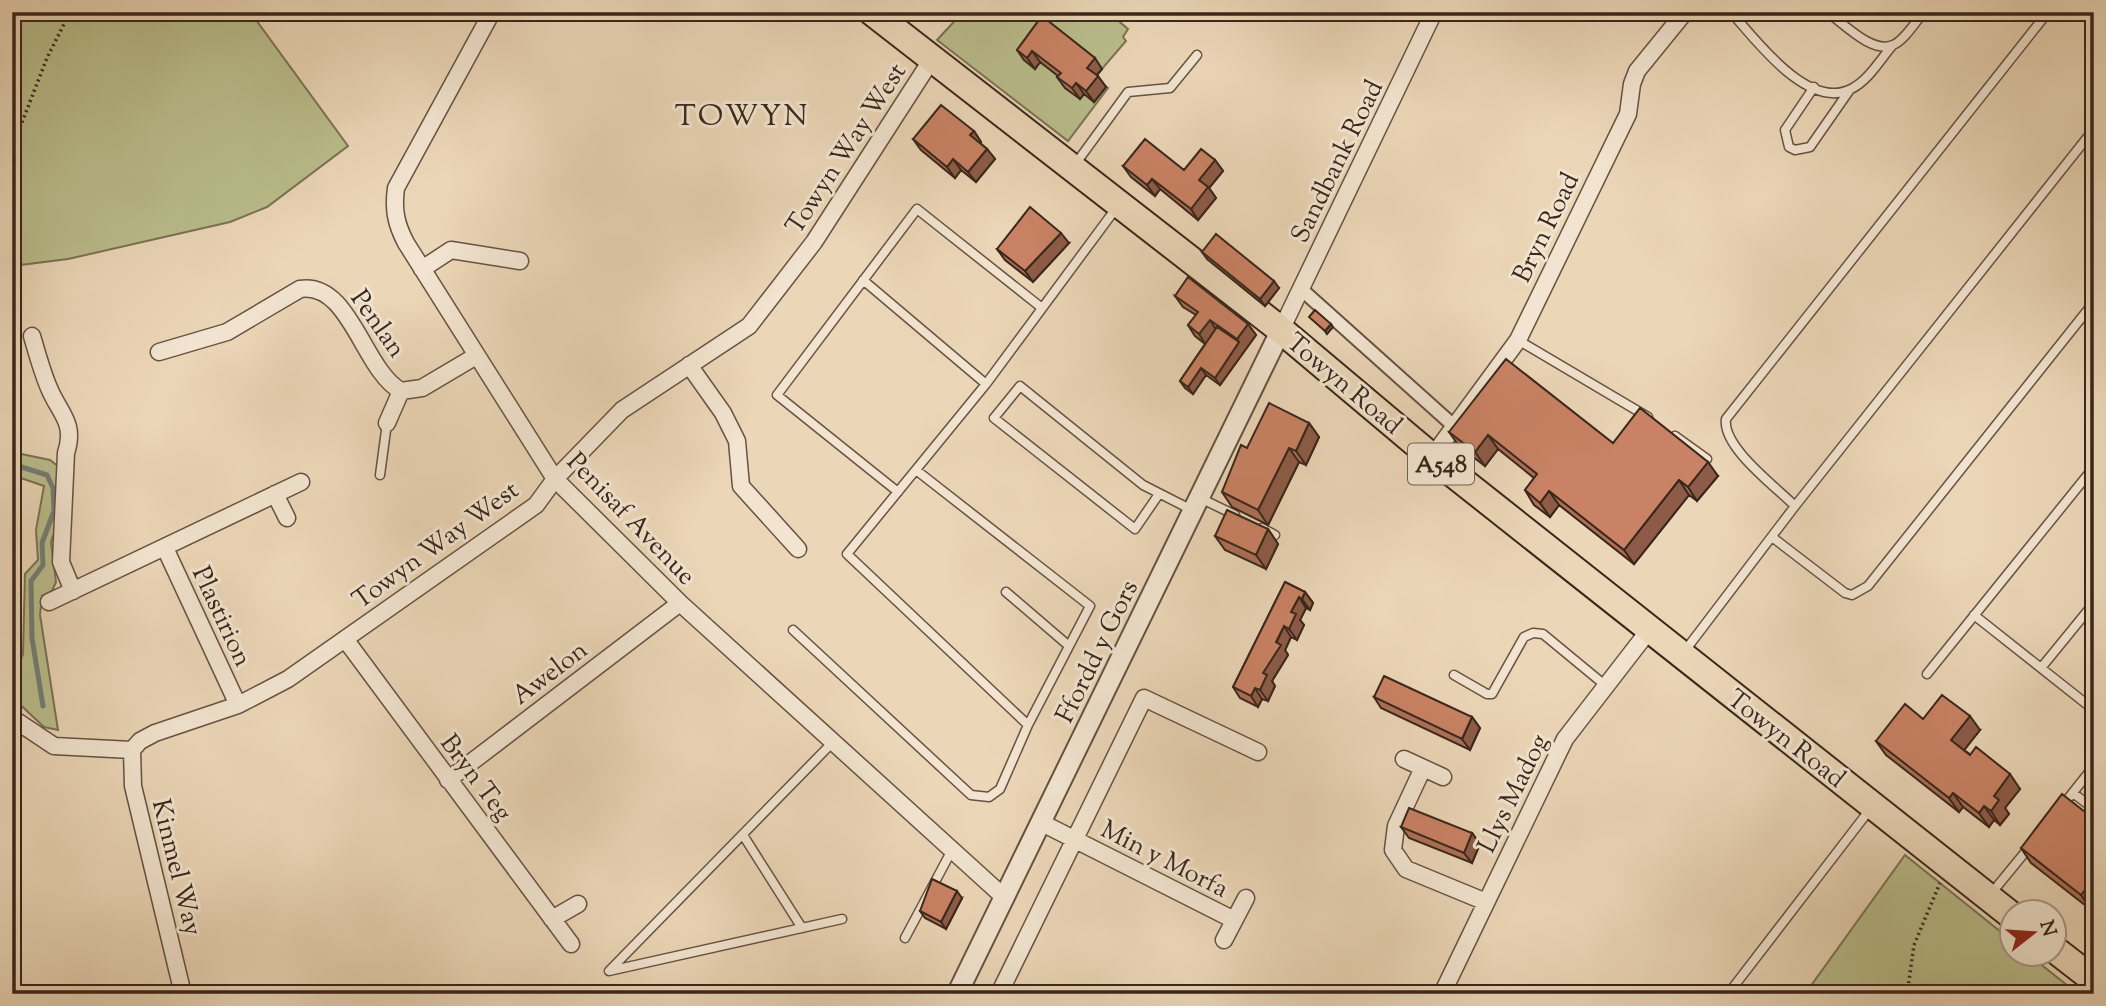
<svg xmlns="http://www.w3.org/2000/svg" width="2106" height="1006" font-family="'Sorts Mill Goudy',serif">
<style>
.green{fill:#babd8c;stroke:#7a7254;stroke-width:2}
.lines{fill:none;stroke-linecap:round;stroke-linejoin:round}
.stream{stroke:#737e77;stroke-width:5}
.service-casing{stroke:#665242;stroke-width:11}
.pedestrian-casing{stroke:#665242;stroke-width:16}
.minor-casing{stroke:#665242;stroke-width:19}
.tertiary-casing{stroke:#665242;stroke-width:23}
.primary-casing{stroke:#39261b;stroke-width:30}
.path{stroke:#39261b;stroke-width:3.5;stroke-dasharray:2 3.5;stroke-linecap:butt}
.service{stroke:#f2e4d0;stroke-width:8}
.pedestrian{stroke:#f2e4d0;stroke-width:12}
.minor{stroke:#f2e4d0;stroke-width:16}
.tertiary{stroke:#f2e4d0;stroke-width:19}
.primary{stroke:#ebd6b7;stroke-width:26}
.wall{fill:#ad7057;stroke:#39261b;stroke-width:2}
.shaded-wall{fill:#8d5b47;stroke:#39261b;stroke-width:2}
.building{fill:#c98265;stroke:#39261b;stroke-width:2}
.labels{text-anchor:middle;stroke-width:6;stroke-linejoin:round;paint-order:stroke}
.shield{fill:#f2e4d0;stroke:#705f51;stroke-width:2}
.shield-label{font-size:24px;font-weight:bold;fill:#39261b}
.street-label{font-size:26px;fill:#39261b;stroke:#f2e4d0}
.quarter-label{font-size:30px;letter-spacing:2px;fill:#39261b;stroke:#f2e4d0}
</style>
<rect width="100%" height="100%" fill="#ebd6b7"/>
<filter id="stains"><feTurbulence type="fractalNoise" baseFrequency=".00286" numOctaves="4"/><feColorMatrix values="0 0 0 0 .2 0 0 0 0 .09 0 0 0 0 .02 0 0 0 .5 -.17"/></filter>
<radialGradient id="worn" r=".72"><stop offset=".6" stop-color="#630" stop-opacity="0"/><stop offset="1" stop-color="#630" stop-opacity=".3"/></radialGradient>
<!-- green -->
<path class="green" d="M12,12H246L256,20L348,146L267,207L230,222L68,259L12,266Z
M963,12H1108L1128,29L1123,37L1126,41L1094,78L1108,88L1068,141L937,40Z
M12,452L50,460L59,467V519L51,542L56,582L52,591L42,596L40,615L58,730L44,727L12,697V682L23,654L25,574L38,560L36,530L44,486L12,475Z
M1905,855L2011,940V954H2028L2078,994H1805Z"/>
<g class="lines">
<!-- stream -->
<path class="stream" d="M12,464L47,475L53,488L54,511L42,543L43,565L31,581L32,638L43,706"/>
<defs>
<path id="service" d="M1731,12C1755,39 1808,111 1851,89C1868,81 1880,60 1892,46
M1823,12H1846
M1830,14C1845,25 1873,54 1893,45C1905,40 1915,22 1924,12
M1814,87L1785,130L1789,147L1795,150L1810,147L1849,91
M1074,166L1128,92L1170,88L1197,55
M863,280L986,384
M1518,340L1648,417
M1675,436L1707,459
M916,470L1090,606L1028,725L847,554L986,384L1117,207
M380,475L387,423
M898,492L777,395L917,209L1042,308
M1159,494L1135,529L994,418L1020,386L1143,485L1194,511
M1200,498L1235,515
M1795,506C1775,486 1722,447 1726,419L2048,12
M1262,528L1275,535
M1772,537L1845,593L1852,595L1868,586L2094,302
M1006,592L1069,646
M1974,615L2094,710
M793,630L971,795L989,797L1000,789L1028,725
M1684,652L1795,506L2094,129
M2041,668L2094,603
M1927,674L2094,467
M1454,675L1487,694H1492L1524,637L1533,633L1543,634L1606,686
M833,742L609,971L842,919
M2073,793L2094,809
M2063,805L2094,766
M743,835L802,928
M1990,895L2031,845
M905,938L952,850
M1728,994L1871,808"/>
<path id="pedestrian" d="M1301,289L1455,427"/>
<path id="minor" d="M492,12L396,188C393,210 396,224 406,243L555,479L680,603L1005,898
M422,269L451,250L520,261
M1281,330L1434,12
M32,336C37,353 42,372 49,388C59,413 76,422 66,453L61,562L73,591
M159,352L227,332L300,289C350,281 363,370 401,391L422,388L476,356
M689,365L723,413L737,441L741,486L798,549
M387,423L401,391
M1432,457L1518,340L1628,114L1632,84L1637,71L1685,12
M275,494L287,518
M165,548L238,705
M49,602L301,482
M345,639L571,944
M12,718L54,746L132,750L140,741L155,733L238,705L288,679L536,505L555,479L622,410L749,326L814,242L932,59
M132,750L133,786L183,994
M1404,759L1443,777
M1423,768L1396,826L1393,850L1406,869L1486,902
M448,780L680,603
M1042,823L1234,920
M552,919L578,904
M1224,940L1246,898
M999,994L1144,698L1258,752
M1442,994L1565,739L1650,629"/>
<path id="tertiary" d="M957,994L1281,330"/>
<path id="primary" d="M872,12L1281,330L1432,457L2011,915
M2054,949L2094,980"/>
</defs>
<!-- service casing -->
<use href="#service" class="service-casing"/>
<!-- pedestrian casing -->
<use href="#pedestrian" class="pedestrian-casing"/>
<!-- minor casing -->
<use href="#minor" class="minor-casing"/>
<!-- tertiary casing -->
<use href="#tertiary" class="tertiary-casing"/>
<!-- primary casing -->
<use href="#primary" class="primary-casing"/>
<!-- path -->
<path class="path" d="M12,148L47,58L70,12
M1907,994L1914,945L1940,883"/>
<!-- service -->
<use href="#service" class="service"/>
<!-- pedestrian -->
<use href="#pedestrian" class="pedestrian"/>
<!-- minor -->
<use href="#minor" class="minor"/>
<!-- tertiary -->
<use href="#tertiary" class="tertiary"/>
<!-- primary -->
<use href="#primary" class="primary"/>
</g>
<!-- wall -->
<path class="wall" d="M1042,16L1102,69L1097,75L1106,87L1094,102L1084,94L1080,99L1065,88L1057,77L1058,76L1040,62L1035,69L1024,60L1017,50Z
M974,131L981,142L980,143L987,149L995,159L976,182L961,170L955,178L921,150L913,139Z
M1215,160L1223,171L1209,188L1216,198L1198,220L1160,189L1155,196L1131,177L1123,166L1184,170Z
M1069,243L1033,282L1005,260L997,249Z
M1202,252L1279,288L1265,306L1207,259Z
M1175,296L1248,324L1256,335L1220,385L1206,375L1193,394L1185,388L1180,381L1205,344L1195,336L1188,325L1196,315L1183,307Z
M1309,423L1319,437L1306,465L1299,462L1268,525L1232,507L1222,492L1247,448Z
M1449,432L1613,443L1718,476L1697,501L1689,495L1634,564L1559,505L1550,517L1534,505L1525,490L1534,478L1498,449L1485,466L1459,446Z
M1268,529L1278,544L1266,569L1225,550L1215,536Z
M1285,582L1305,592L1313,603L1310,610L1306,608L1300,620L1304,625L1297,640L1291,637L1285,650L1288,655L1272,681L1275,686L1268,701L1262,699L1258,707L1240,698L1233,687Z
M1374,697L1472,717L1480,728L1470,750L1381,708Z
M1980,730L1964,750L2020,789L2005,808L2009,814L2000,825L1994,820L1989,827L1963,807L1959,812L1886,755L1876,741Z
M2094,819L2090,909L2031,863L2021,848Z
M1401,827L1472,833L1480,844L1472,863L1409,838Z
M962,898L946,929L925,918L920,911Z"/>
<!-- shaded-wall -->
<path class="shaded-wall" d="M1032,51L1040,62L1035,69L1027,58Z
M1095,58L1102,69L1094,78L1087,68Z
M1098,76L1106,87L1094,102L1086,91Z
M1076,83L1084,94L1080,99L1072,88Z
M974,131L981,142L978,146L970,135Z
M987,149L995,159L976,182L968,172Z
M953,159L961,170L955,178L947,167Z
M1215,160L1223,171L1209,188L1216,198L1198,220L1191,209L1199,180Z
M1152,179L1160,189L1155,196L1147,185Z
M1061,233L1069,243L1033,282L1025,271Z
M1274,281L1279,288L1265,306L1260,299Z
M1210,320L1217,331L1206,345L1199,334Z
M1248,324L1256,335L1220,385L1215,378L1239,342L1237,339Z
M1331,324L1333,327L1327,334L1325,331Z
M1201,368L1206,375L1193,394L1188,387Z
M1309,423L1319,437L1306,465L1296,451Z
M1488,435L1498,449L1485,466L1475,452Z
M1289,448L1299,462L1268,525L1258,510Z
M1708,462L1718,476L1697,501L1688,487Z
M1679,480L1689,495L1634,564L1624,550Z
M1549,491L1559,505L1550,517L1540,503Z
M1268,529L1278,544L1266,569L1256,555Z
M1305,592L1313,603L1310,610L1302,599Z
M1299,597L1306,608L1300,620L1304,625L1297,640L1289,629L1291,612Z
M1284,626L1291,637L1285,650L1288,655L1272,681L1275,686L1268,701L1260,690L1263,673Z
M1255,688L1262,699L1258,707L1251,696Z
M1970,716L1980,730L1961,754L1951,740Z
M1472,717L1480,728L1470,750L1462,739Z
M2010,774L2020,789L2005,808L2009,814L2000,825L1991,811L1994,796Z
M1953,793L1963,807L1959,812L1949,798Z
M1984,806L1994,820L1989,827L1979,813Z
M1472,833L1480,844L1472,863L1464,853Z
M2094,878V905L2090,909L2081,895Z
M957,891L962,898L946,929L941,922Z"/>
<!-- building -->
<path class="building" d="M1042,16L1095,58L1087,68L1098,76L1086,91L1076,83L1072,88L1057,77L1061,73L1032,51L1027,58L1017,50Z
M941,105L974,131L970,135L987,149L968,172L953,159L947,167L913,139Z
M1145,139L1184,170L1201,149L1215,160L1199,180L1208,187L1191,209L1152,179L1147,185L1123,166Z
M1030,207L1061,233L1025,271L997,249Z
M1216,234L1274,281L1260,299L1202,252Z
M1188,277L1248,324L1237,339L1210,320L1199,334L1188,325L1198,312L1175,296Z
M1315,310L1331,324L1325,331L1309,317Z
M1217,327L1239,342L1215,378L1201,368L1188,387L1180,381Z
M1506,359L1613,443L1640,408L1708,462L1688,487L1679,480L1624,550L1549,491L1540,503L1525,490L1537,474L1488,435L1475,452L1449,432Z
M1269,403L1309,423L1296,451L1289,448L1258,510L1222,492L1241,445L1247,448Z
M1227,510L1268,529L1256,555L1215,536Z
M1285,582L1305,592L1302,599L1299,597L1291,612L1296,614L1289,629L1284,626L1276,642L1281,645L1263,673L1267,675L1260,690L1255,688L1251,696L1233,687Z
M1384,676L1472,717L1462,739L1374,697Z
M1942,695L1970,716L1951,740L1970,755L1976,747L2010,774L1994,796L1999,800L1991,811L1984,806L1979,813L1953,793L1949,798L1876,741L1905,704L1923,719Z
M2062,794L2094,819V878L2081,895L2021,848Z
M1409,808L1472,833L1464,853L1401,827Z
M932,879L957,891L941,922L920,911Z"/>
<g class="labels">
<!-- shield labels -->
<rect class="shield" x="1408" y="443.5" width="66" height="41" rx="5"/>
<g class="shield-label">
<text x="1441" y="472">A548</text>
</g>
<!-- street labels -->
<g class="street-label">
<text transform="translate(845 148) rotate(-57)" y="9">Towyn Way West</text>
<text transform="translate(1336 161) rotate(-64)" y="9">Sandbank Road</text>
<text transform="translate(1545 227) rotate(-64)" y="9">Bryn Road</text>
<text transform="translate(379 323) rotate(55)" y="9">Penlan</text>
<text transform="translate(1345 383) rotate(40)" y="9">Towyn Road</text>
<text transform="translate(632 518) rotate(46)" y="9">Penisaf Avenue</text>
<text transform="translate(435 544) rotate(-36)" y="9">Towyn Way West</text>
<text transform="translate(223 616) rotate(65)" y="9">Plastirion</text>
<text transform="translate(1096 651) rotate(-64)" y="9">Ffordd y Gors</text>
<text transform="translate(549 672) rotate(-37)" y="9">Awelon</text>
<text transform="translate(1787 738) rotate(38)" y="9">Towyn Road</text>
<text transform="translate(477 777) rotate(53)" y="9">Bryn Teg</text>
<text transform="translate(1512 793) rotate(-64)" y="9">Llys Madog</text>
<text transform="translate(1165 858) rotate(27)" y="9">Min y Morfa</text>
<text transform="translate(178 867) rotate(76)" y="9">Kinmel Way</text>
</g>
<!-- quarter labels -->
<g class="quarter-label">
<text x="742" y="125">TOWYN</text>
</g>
</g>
<!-- margin -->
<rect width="2106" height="1006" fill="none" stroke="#ebd6b7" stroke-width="42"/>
<rect x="14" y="14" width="2078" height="978" fill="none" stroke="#39261b" stroke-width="3.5"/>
<rect x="21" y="21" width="2064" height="964" fill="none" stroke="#39261b" stroke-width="2"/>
<!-- north arrow -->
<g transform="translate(2033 933) rotate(73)"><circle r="33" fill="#f2e4d0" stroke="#a89888" stroke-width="2"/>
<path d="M0-5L12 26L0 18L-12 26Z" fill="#8f2418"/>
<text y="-10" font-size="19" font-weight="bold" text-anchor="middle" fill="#39261b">N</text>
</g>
<rect width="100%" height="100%" filter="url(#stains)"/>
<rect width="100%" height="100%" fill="url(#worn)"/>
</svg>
